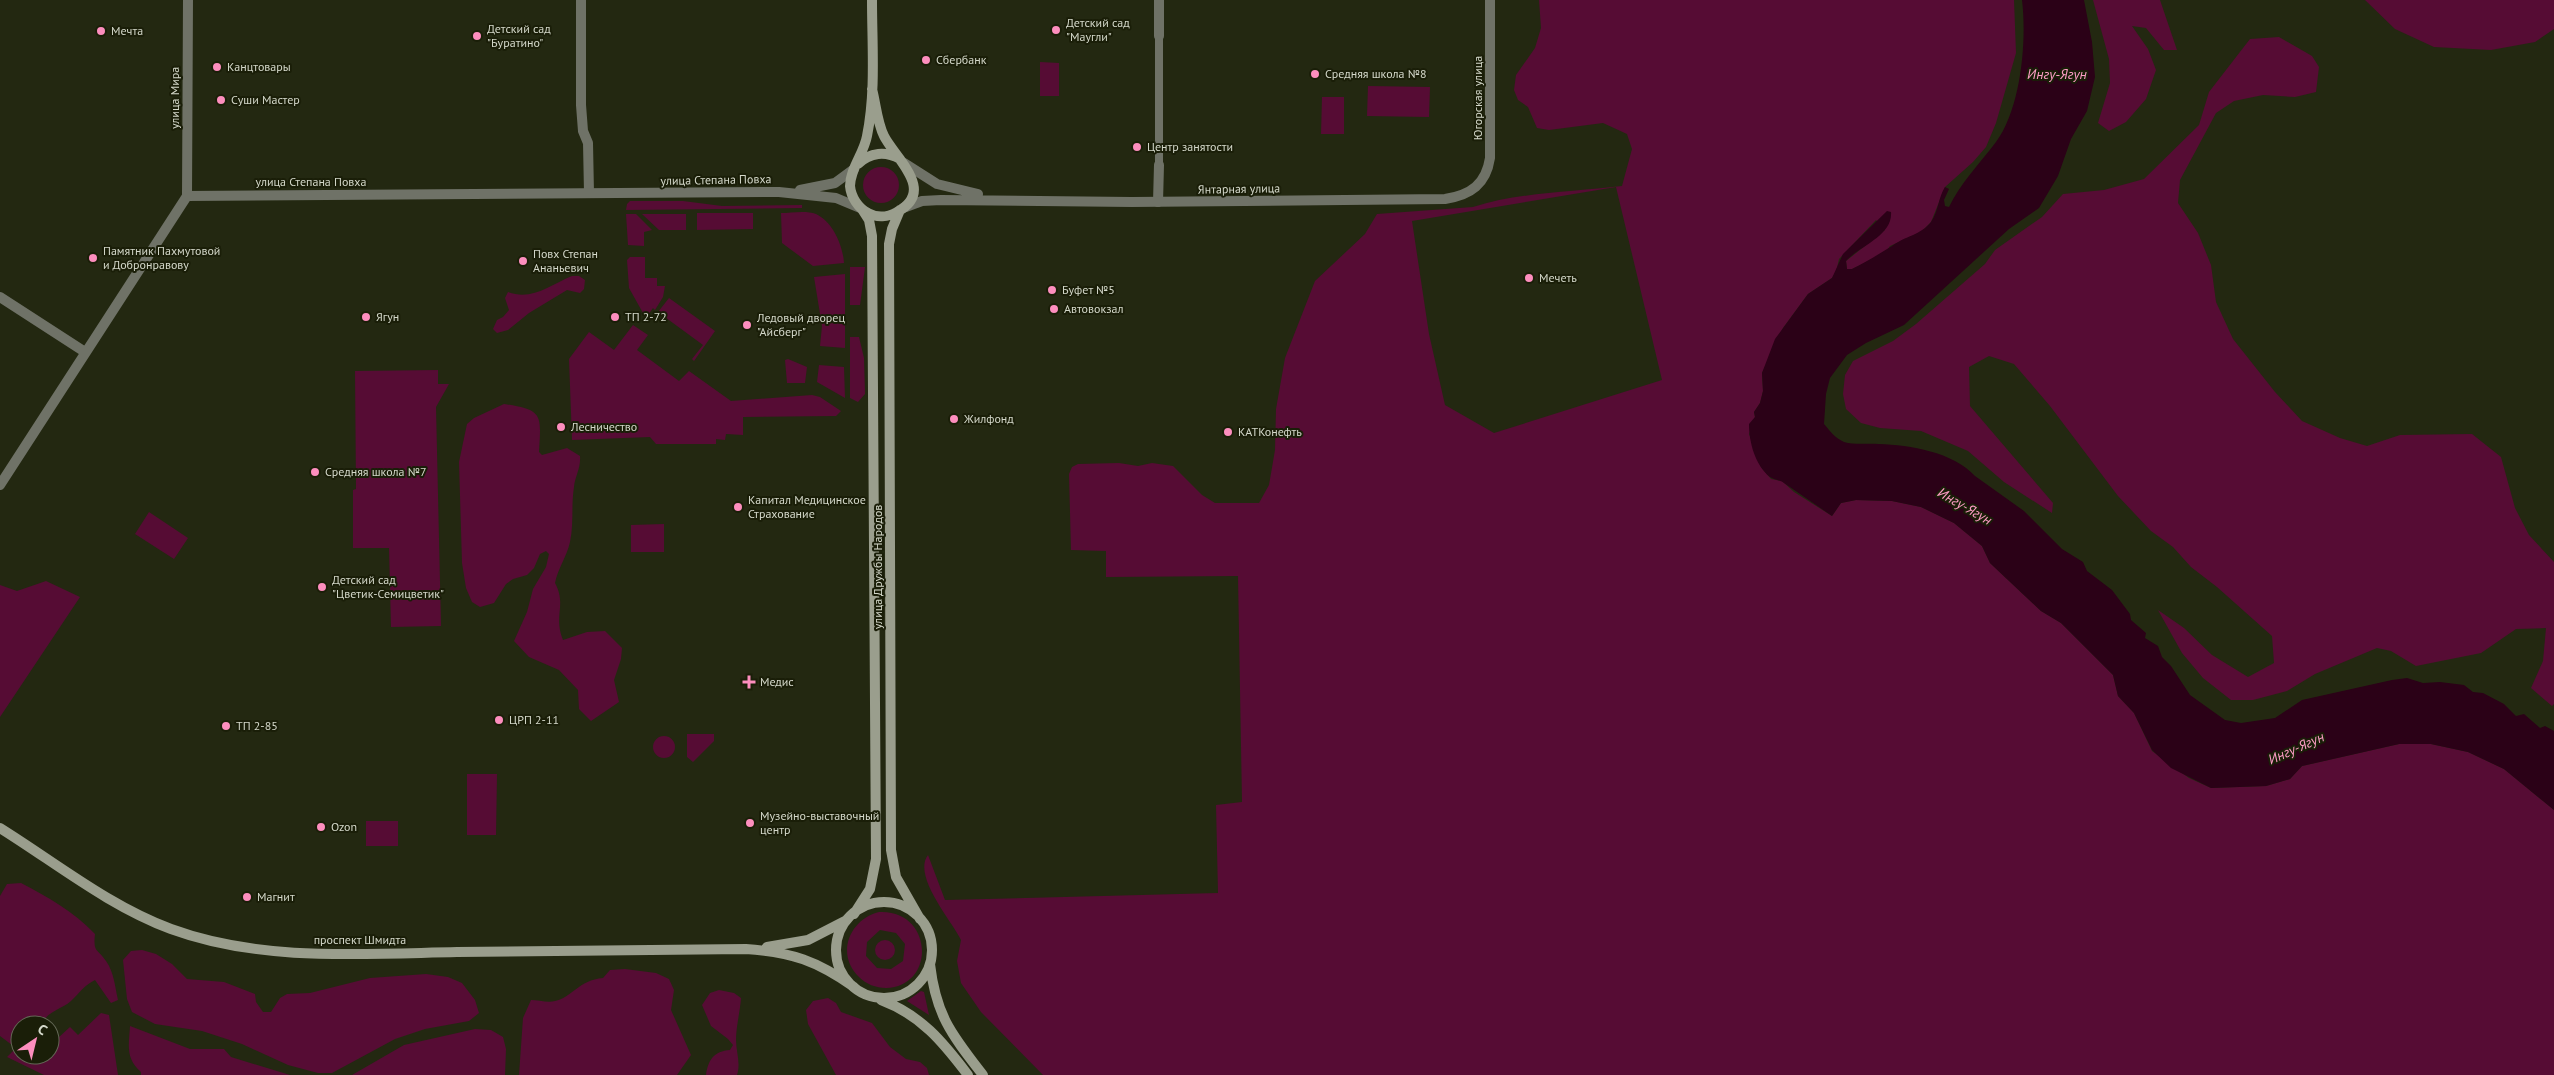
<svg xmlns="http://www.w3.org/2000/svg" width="2554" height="1075" font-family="'PT Sans',sans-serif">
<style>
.green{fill:#560c34;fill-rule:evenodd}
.water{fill:#2b0117}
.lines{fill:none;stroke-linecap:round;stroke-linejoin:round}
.pedestrian{stroke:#6f7267;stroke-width:8}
.minor{stroke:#6f7267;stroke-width:10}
.tertiary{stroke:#6f7267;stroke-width:10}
.secondary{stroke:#9a9e8d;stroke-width:10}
.poi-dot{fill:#fd8ebe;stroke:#1a1e08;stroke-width:2}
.labels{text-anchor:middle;stroke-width:4;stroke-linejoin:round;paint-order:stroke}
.poi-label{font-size:12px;fill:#d4d8ca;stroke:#1a1e08;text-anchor:start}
.street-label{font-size:12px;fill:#d4d8ca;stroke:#1a1e08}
.water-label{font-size:14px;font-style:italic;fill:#fe9dc6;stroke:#1a1e08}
</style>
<rect width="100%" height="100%" fill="#232811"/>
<!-- green -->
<path class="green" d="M1539,0H2014L2016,53L1996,123L1986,147L1973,162L1945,187L1931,222L1921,232L1890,246L1885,253L1852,269H1847L1846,261L1885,230L1876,220L1839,259L1836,272L1832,278L1808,294L1783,328L1762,373L1763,391L1760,403L1754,412L1755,417L1749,434L1761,467L1771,479L1782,481L1794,492L1832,516L1841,503L1856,500L1892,501L1921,507L1954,523L1982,546L1990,563L2041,611L2061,623L2113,675L2118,696L2134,713L2152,751L2189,778L2211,788L2266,786L2290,779L2302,766L2399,744H2431L2468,752L2504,769L2554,810V1075H1043L981,1012L961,983L957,961L961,940C952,921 912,876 928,855L945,900L1218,893L1216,805L1242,802L1238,576L1106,577V551L1071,550L1069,474L1072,467L1078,464L1119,463L1138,466L1152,463L1173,466L1202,495L1215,503H1259L1269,485L1275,450L1276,409L1285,358L1315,281L1365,234L1377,214L1473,207C1520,192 1573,192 1622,186L1632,149L1627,134L1603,123L1549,130L1537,128L1528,107L1518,100L1514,90L1516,75L1535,48L1541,28ZM1616,187L1662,380L1494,433L1445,405L1429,334L1412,221Z
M2093,0H2160L2177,50H2164L2146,28L2132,26L2148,49L2156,70L2146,99L2126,122L2109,131L2098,123L2110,83L2109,59Z
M2365,0H2554V29L2535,42L2491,50L2434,47L2395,29Z
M2279,37L2312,56L2319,67L2316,92L2295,97L2263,95L2234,101L2216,113L2180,180L2178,203L2198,233L2211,265L2216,302L2233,339L2275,392L2302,421L2340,438L2367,446L2400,435L2472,434L2501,457L2515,508L2529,535L2554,562V704L2552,706L2531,688L2543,661L2546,628L2516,629L2481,653L2416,666L2391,651L2377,648L2315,674L2287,691L2253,700H2231L2203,678L2182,653L2158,610L2184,628L2212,655L2248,677L2274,663L2272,636L2217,587L2191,567L2173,547L2151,531L2118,496L2050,406L2014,364L1989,356L1969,367L1970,406L2053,503L2052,513L2004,482L1968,451L1921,431L1880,428L1861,423L1846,409L1843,394L1845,375L1853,361L1893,341L1916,324L1985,264L1995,250L2042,217L2063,194L2104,190L2144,179L2199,125L2209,92L2250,39Z
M1040,62L1059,63V96H1040Z
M1368,86L1430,87L1429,117L1367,116Z
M1322,97H1344V134H1321Z
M863 185a18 18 0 1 1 36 0a18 18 0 1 1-36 0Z
M630,201H683L722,206L802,205V208L626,210L627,204Z
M697,213H753V229L697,230Z
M781,213C791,213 806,210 816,214C833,222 843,246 844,263L813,266L782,243Z
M626,214H636L652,230L644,232V246L628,245Z
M642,214H686V230H659Z
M630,257H645V278H657V286H665L663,297L655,310L653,308L648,315L643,313L629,288L627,260Z
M850,267H865L860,305H850Z
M845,274V348L820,346L822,326L814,277Z
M572,276H579L585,280L584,289L580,293L567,290L529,313L508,330L497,333L493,329L497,320L503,317L509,310L505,298L508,292C532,301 550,285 572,276Z
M669,298L715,331L694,361L692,359L703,345L658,312Z
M633,325L648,335L637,350L679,381L689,371L731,401L812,395L820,397L841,411L836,416L743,417V435L726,434L725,440L716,439V444H656L650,437L572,440L569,359L589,332L614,350Z
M850,337H859L864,358L865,394L858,402L850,398Z
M788,359L807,367L805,383H787L785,360Z
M819,365L844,367L845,398L817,382Z
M438,370V384H449L436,407L441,626L391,627L389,548H353V490L356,489L355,371Z
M504,404C544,410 541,415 539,452L542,455L567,448L580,456C581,468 575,476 574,487C571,505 574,524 570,542C567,556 558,568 555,583C567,605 553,616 563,640L587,632L605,631L622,648L621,659L614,680L619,702L591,721L579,709L578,690L559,670L529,657L514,641L527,612L533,589L546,567L549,554L546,551L540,554L534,568L527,575L513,579L506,584L494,603L480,607L472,602L466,588L462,563L459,462L467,424L474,418Z
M149,512L188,538L174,559L135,534Z
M664,524V552H631V525Z
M46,581L80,597L0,717V585L17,591Z
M687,734H714V741L693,762L687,757Z
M653 747a11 11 0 1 1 22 0a11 11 0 1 1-22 0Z
M467,774H497L496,835H467Z
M366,821H398V846H366Z
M21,883C48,897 73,911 95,934C93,953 97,948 106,961C114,972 115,987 118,1000L111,1003L95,980C85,985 81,991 74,998C65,1009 47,1010 41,1025H20V1055H50V1040L58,1038L70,1027L78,1035L101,1013L109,1015L118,1075H44L7,1057L16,1048L0,1036V896L7,884Z
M879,912C933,909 937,986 886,988C876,988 866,984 859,977C835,954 850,919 879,912ZM880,930L896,933L905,944L903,961L891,969L877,968L866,956L867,942Z
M875 950a10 10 0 1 1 20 0a10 10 0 1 1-20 0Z
M142,950L156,954L172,964L187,979L224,982L255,994L256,1002L263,1012H271L280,998L287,994L310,993L370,978L426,974L448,977L462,983L475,1000L479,1013L469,1021L425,1029L395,1039L332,1073H318L288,1065L242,1044L202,1031L155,1024L132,1012L127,999L123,960L131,951Z
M625,969L656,973L669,979L674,990L671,1010L691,1055L677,1075H519L523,1018L531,1000C538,1000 548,1003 555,1001C571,998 579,980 603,978L610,970Z
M719,990L734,993L741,998C740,1012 736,1027 736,1040C736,1052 741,1063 737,1075H706C708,1060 714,1051 730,1050L733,1045L728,1039L711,1026L702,1005L710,993Z
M921,991L924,992L929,1015L907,1001Z
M828,998L836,1003L841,1012L872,1023L890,1047L906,1059L920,1062L927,1068L929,1075H836L808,1024L806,1010L813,1001Z
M130,1026L190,1049H224L231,1057L290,1075H141V1072C125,1058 129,1045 130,1026Z
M475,1029L491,1030L503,1037L506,1049L505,1075H352L404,1045Z"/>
<!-- water -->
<path class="water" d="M2022,0H2084L2092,42L2095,77L2087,111L2071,139L2058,176L2039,208L2009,229L1904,325L1866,343L1847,355L1830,378L1826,394L1824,424C1830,431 1835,438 1844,442C1854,445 1868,443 1879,444C1910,445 1953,452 1975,476L2024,511L2062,549L2083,562L2087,571L2112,590L2130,614L2131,620L2146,633L2145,638L2158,646L2162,657L2171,666L2190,695L2225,720L2241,723L2275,718L2302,700L2392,680L2407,678L2423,683L2440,682L2464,685L2473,692L2483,693L2504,704L2516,716L2524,714L2540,728L2545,726L2554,731V810L2504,769L2468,752L2431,744H2399L2302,766L2290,779L2266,786L2211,788L2171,768L2152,750L2134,713L2118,696L2113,675L2061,623L2041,611L1990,563L1982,546L1954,523L1921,507L1892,501L1856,500L1841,503L1832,516C1816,505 1800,494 1784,483C1780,480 1774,480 1770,477C1755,465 1749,442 1749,424L1755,417L1754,412L1760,403L1763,391L1762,373L1775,339L1808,294L1832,278L1843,254L1887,211L1891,212C1893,236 1859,246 1846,261L1847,269H1852C1866,262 1879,254 1892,246C1905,236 1921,235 1931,222C1939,210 1938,198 1945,187L1949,189L1944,200L1945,206L1949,207C1960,184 1980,163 1996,142C2021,108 2027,41 2022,0Z"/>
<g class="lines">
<!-- pedestrian -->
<path class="pedestrian" d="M1159,165V36"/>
<!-- minor -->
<path class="minor" d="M581,0V105L583,131L588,143L589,193
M1159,0V36
M1158,202L1159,165"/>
<!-- tertiary -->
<path class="tertiary" d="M904,163L937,184L978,194
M800,190L835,183L854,169
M187,196L779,192L836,198L860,208
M903,208L922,201L941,200L1132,202L1445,199C1471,195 1486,184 1490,158V0
M0,297L85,352
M0,485L187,196L188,0"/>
<!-- secondary -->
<path class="secondary" d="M872,0C872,45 876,92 867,136C864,153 850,169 850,186C851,197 858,208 868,213C877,218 888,217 897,212C937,191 895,158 884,136C877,122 876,104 872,89
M858,164C870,152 886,151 900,159
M900,210L892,229L889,244L891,850L896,877L920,919
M0,828C56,863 109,906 171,929C261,962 362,954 457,952C553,951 649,950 746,949C792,952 817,961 854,987
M836 950a48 48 0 1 1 96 0a48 48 0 1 1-96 0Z
M854,914L870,889L876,859L872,236L869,220L862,209
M767,947L808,940L845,921
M930,964C936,1016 952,1035 983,1075
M881,1000C921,1015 943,1042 968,1075"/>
</g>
<!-- markers -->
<g class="poi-dot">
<circle cx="1056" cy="30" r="5"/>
<circle cx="101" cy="31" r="5"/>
<circle cx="477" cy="36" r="5"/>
<circle cx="926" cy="60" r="5"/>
<circle cx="217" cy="67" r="5"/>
<circle cx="1315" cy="74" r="5"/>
<circle cx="221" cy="100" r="5"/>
<circle cx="1137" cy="147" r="5"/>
<circle cx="93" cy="258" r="5"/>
<circle cx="523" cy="261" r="5"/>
<circle cx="1529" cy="278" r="5"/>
<circle cx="1052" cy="290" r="5"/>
<circle cx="1054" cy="309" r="5"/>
<circle cx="366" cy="317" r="5"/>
<circle cx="615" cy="317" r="5"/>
<circle cx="747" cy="325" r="5"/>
<circle cx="954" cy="419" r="5"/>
<circle cx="561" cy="427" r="5"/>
<circle cx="1228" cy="432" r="5"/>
<circle cx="315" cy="472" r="5"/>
<circle cx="738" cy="507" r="5"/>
<circle cx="322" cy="587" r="5"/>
<path d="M746.5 674.5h5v5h5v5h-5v5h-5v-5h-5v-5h5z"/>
<circle cx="499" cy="720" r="5"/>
<circle cx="226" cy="726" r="5"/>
<circle cx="750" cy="823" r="5"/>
<circle cx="321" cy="827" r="5"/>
<circle cx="247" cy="897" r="5"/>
</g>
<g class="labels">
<!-- poi labels -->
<g class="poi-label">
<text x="1066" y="27">Детский сад<tspan x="1066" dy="14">"Маугли"</tspan></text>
<text x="487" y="33">Детский сад<tspan x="487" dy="14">"Буратино"</tspan></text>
<text x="111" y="35">Мечта</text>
<text x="936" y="64">Сбербанк</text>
<text x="227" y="71">Канцтовары</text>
<text x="1325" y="78">Средняя школа №8</text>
<text x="231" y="104">Суши Мастер</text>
<text x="1147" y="151">Центр занятости</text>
<text x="103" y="255">Памятник Пахмутовой<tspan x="103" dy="14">и Добронравову</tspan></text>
<text x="533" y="258">Повх Степан<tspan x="533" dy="14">Ананьевич</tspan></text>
<text x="1539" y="282">Мечеть</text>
<text x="1062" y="294">Буфет №5</text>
<text x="1064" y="313">Автовокзал</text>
<text x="376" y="321">Ягун</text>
<text x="625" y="321">ТП 2-72</text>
<text x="757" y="322">Ледовый дворец<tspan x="757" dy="14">"Айсберг"</tspan></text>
<text x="964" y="423">Жилфонд</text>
<text x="571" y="431">Лесничество</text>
<text x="1238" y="436">КАТКонефть</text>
<text x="325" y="476">Средняя школа №7</text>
<text x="748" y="504">Капитал Медицинское<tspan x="748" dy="14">Страхование</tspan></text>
<text x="332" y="584">Детский сад<tspan x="332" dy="14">"Цветик-Семицветик"</tspan></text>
<text x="760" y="686">Медис</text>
<text x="509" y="724">ЦРП 2-11</text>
<text x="236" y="730">ТП 2-85</text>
<text x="760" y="820">Музейно-выставочный<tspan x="760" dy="14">центр</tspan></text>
<text x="331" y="831">Ozon</text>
<text x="257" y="901">Магнит</text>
</g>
<!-- street labels -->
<g class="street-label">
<text transform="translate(175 98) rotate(-90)" y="4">улица Мира</text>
<text transform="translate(1478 98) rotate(-90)" y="4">Югорская улица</text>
<text transform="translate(716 180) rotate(-1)" y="4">улица Степана Повха</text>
<text x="311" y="186">улица Степана Повха</text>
<text transform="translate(1239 189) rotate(-1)" y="4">Янтарная улица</text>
<text transform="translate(878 567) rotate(-90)" y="4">улица Дружбы Народов</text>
<text x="360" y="944">проспект Шмидта</text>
</g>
<!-- water labels -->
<g class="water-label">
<text x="2057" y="79">Ингу-Ягун</text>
<text transform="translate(1965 506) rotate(30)" y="5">Ингу-Ягун</text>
<text transform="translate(2296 748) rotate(-24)" y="5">Ингу-Ягун</text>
</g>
</g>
<!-- north arrow -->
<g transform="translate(35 1040) rotate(35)"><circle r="24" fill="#1a1e08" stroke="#646856"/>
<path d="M0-4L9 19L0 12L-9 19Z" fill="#fd8ebe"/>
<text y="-8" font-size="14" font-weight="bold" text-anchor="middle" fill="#d4d8ca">С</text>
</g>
</svg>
